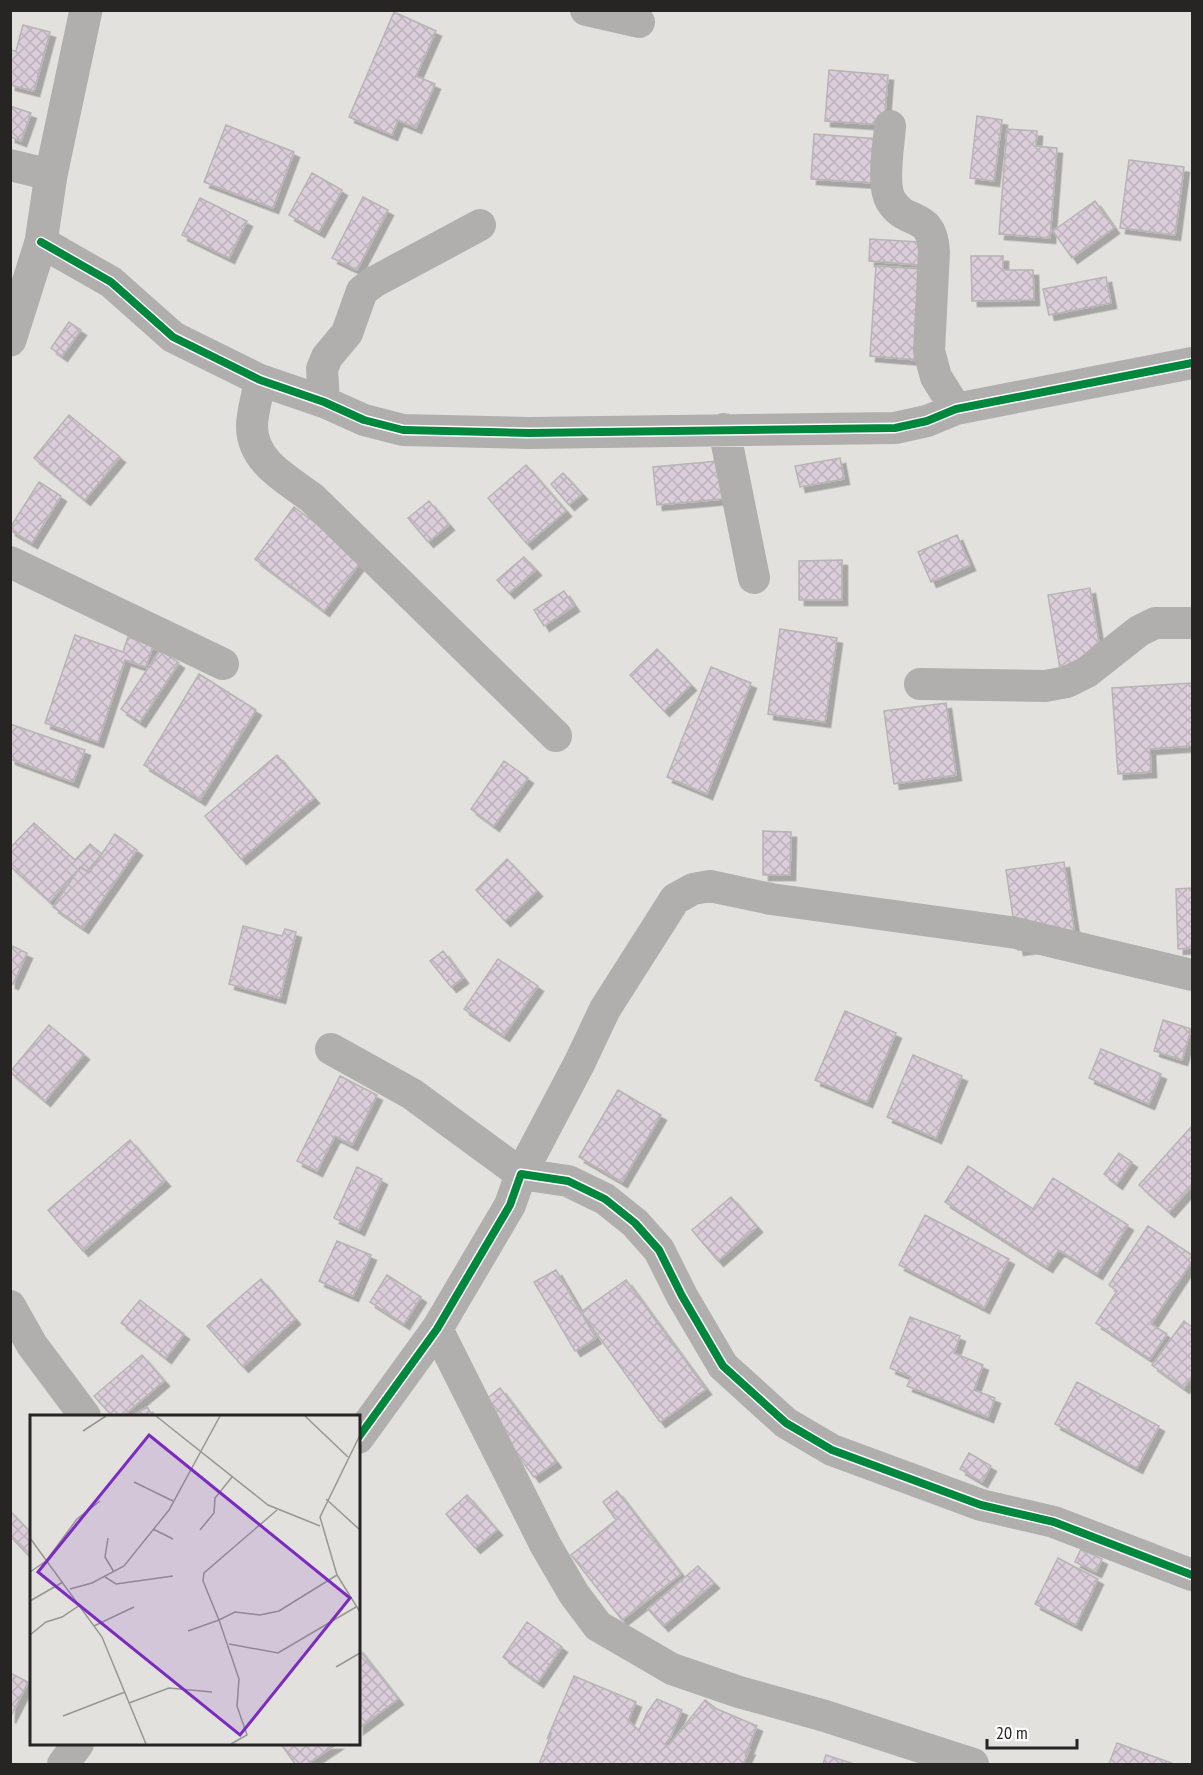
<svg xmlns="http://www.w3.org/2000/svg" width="1203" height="1775" font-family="'PT Sans Narrow',sans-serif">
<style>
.building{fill:url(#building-cross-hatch);stroke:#b6b4b4;stroke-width:1.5;filter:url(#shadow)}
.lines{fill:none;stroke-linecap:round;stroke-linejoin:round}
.minor{stroke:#b0afae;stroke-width:32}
.tertiary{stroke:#b0afae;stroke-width:33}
.cycleway-casing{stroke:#fff;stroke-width:11}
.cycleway{stroke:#00873e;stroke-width:8}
.inset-road{fill:none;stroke:#979693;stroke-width:1.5}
.view{fill:#7b2cbf;fill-opacity:0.15;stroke:#7b2cbf;stroke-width:3}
.inset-edge{fill:none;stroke:#262523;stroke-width:3}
</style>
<defs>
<pattern id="building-cross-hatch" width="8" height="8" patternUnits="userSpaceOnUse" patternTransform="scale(1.5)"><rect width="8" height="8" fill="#dbceda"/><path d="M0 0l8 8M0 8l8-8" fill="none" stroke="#bcb1bb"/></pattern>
<filter id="shadow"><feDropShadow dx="5.5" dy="5.5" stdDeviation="0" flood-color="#0004"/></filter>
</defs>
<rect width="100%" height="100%" fill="#e3e1de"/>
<!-- building -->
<path class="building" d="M394,12L436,31L416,76L435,84L416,128L398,120L392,135L349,117Z
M23,25L50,32L34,91L10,85V50L16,51Z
M829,70L888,75L884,125L825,121Z
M10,106L31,113L21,141L10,137Z
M977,116L1002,120L994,181L970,178Z
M226,125L294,152L273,208L204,182Z
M1007,129L1037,131L1036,146L1057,148L1050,238L999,234Z
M814,134L893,140L890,184L811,179Z
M1129,160L1184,167L1175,235L1120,228Z
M312,173L342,190L319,232L289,215Z
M363,197L388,210L357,270L332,258Z
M200,198L247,221L229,258L182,235Z
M1095,201L1114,228L1072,258L1053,231Z
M870,239L935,243L933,266L869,261Z
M971,256H1003V270H1033L1034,300L972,301Z
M876,266L936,270L930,361L870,356Z
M1106,277L1111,303L1049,315L1043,289Z
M69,322L81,330L62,356L51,348Z
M69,415L120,457L85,500L34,458Z
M840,458L844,479L800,487L795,466Z
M740,459L744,497L657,505L653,467Z
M526,465L566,511L527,544L488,498Z
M563,473L582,494L569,505L551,484Z
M39,482L61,496L32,543L10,530V528Z
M429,501L449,525L428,542L408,518Z
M294,507L363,559L324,611L255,559Z
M957,535L970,565L931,582L918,552Z
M524,557L536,570L509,593L497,580Z
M842,560V600H799V561Z
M1090,588L1103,668L1061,675L1048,595Z
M564,591L574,606L544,626L534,610Z
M780,629L837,638L825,722L768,714Z
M75,635L123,652L128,637L153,646L146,667L125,660L98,742L45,723Z
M657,649L691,685L664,711L630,675Z
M160,650L179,663L140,722L121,709Z
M711,667L751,683L707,794L667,777Z
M199,674L256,710L200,800L144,765Z
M1192,683V746L1150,749L1151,772L1118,774L1112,688Z
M946,703L956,775L894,784L884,711Z
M10,724L85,750L73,782L10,759Z
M277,755L314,798L241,859L205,816Z
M504,761L528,778L494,826L471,809Z
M34,823L75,860L90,844L102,854L87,871L81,867L50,902L10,866V848Z
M763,831L791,832L790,875H763Z
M115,834L137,850L83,928L53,907L80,867L89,873Z
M507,859L537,891L505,921L476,890Z
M1064,862L1076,942L1018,950L1006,870Z
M1192,888V948L1178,949L1176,889Z
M243,926L282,936L285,929L296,932L280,998L229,984Z
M10,945L27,953L13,984L10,983Z
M443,951L463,978L451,987L430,961Z
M498,959L538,986L504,1036L464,1009Z
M845,1011L896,1033L867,1102L815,1080Z
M1163,1020L1191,1029L1182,1060L1154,1051Z
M49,1025L84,1054L45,1101L10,1072Z
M1101,1049L1161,1074L1149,1104L1089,1078Z
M913,1055L962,1076L936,1138L887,1117Z
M340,1076L377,1095L352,1145L335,1136L317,1171L297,1161Z
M618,1090L661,1115L622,1182L579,1157Z
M1192,1126V1186L1169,1212L1139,1185Z
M130,1140L165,1181L83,1251L48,1210Z
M1119,1153L1132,1162L1117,1184L1104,1174Z
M968,1166L1033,1209L1053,1178L1128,1225L1097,1274L1059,1250L1047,1267L945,1202Z
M357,1167L382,1179L359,1230L334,1218Z
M731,1197L757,1227L718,1261L692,1230Z
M925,1215L1009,1259L984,1308L899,1265Z
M1148,1226L1192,1255V1261L1151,1324L1167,1334L1150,1359L1096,1323L1117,1291L1109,1285Z
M337,1241L371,1255L353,1296L319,1281Z
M556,1270L596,1338L575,1351L534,1282Z
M387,1275L421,1297L404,1324L370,1302Z
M261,1279L295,1319L243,1367L207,1326Z
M626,1280L706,1389L660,1422L581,1312Z
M140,1300L184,1334L166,1358L121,1323Z
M910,1317L960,1336L954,1353L983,1365L974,1390L995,1398L988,1417L907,1386L911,1377L890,1368Z
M1184,1321L1192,1327V1376L1184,1388L1152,1365Z
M142,1355L164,1381L123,1416H112L94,1396Z
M1077,1382L1159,1426L1137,1468L1055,1424Z
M500,1388L556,1462L534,1477L479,1405Z
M147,1407L153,1416H132Z
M969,1453L991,1466L982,1482L960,1469Z
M617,1491L681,1574L622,1620L571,1555L616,1520L603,1502Z
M467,1495L497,1530L475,1548L446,1514Z
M10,1511L32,1534V1551L28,1555L10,1536Z
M1081,1549L1102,1559L1096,1572L1075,1562Z
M1058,1558L1098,1579L1076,1625L1035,1604Z
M698,1566L714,1583L663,1626L648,1609Z
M527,1622L562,1647L538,1682L503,1657Z
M358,1648L398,1699L358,1729Z
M10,1673L28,1682L10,1718Z
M574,1676L636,1702L628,1721L639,1730L647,1713L657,1699L682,1710L670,1738L665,1744L669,1745L705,1700L717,1709L757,1726L745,1756L750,1749L743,1764H539L552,1732L547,1739Z
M1117,1743L1174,1764H1109Z
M281,1744H337L307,1764H295Z
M826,1755L854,1764H823Z"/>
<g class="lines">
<!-- minor -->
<path class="minor" d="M586,10L639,22
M890,126C889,145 881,185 891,201C907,227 932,210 934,252L929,351L936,377L956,409
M10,165L51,175
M41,242L111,282L173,337L260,380L324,402L364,420L403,430L529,433L895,428L927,421L956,409L1192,363
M260,380C258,395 252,412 252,426C252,462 287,479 312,498L556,736
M324,402L322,369L327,357L347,333L362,291L374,282L480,225
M724,429L754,578
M10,562L223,664
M920,684L1045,686L1067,682L1087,672L1139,631L1155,623H1192
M331,1049L412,1094L521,1174L580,1062L605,1009L675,899L693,889L710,886L771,899L1016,933L1192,975
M10,1306L32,1345L85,1416
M437,1329L546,1546L574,1594L598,1626L672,1669L739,1692L825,1716L973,1764
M358,1438L437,1329L510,1205L521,1174L568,1181L605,1199L635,1223L659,1250L682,1296L723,1366L786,1423L832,1450L981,1505L1054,1522L1192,1575
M63,1764L78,1744"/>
<!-- tertiary -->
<path class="tertiary" d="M10,340L41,242L51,175L86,10"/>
<defs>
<path id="cycleway" d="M41,242L111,282L173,337L260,380L324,402L364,420L403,430L529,433L895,428L927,421L956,409L1192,363
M358,1438L437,1329L510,1205L521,1174L568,1181L605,1199L635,1223L659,1250L682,1296L723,1366L786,1423L832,1450L981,1505L1054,1522L1192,1575"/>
</defs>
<!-- cycleway casing -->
<use href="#cycleway" class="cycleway-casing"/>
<!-- cycleway -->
<use href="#cycleway" class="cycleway"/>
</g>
<!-- overview -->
<g transform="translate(30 1415)">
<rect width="330" height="330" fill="#e3e1de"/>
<path class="inset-road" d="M126,1L238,90L290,111M275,1L318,42M53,16L76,1M330,20L290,102L307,160L330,197M104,67L143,86M296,84L330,115M123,114L143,124M170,115L184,98L185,83L202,62M0,123L72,222L116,329M78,123L75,142L84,157M0,157L16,146L47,104L70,86M75,162L86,169L143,161M40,174L62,168L94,151L139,95L190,1M0,186L33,167M64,211L104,192M158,216L189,205L173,166L174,158L247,95M0,220L16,207L32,202L50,190M199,229L248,238L326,192M306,252L330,238M99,288L139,273L182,277M33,301L95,277M201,329L217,320L207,291L209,264L189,205L205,197L230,200L249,196L307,160"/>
<path class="view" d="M119,20L320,183L210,320L8,157Z"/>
<rect width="330" height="330" class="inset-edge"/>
</g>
<!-- border -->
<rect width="1203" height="1775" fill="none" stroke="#262523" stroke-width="24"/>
<!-- scale -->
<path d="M987 1739v9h90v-9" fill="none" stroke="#262523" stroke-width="3"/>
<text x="996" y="1739" font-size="18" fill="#262523" stroke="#ffffff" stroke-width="4.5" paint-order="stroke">20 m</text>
</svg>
